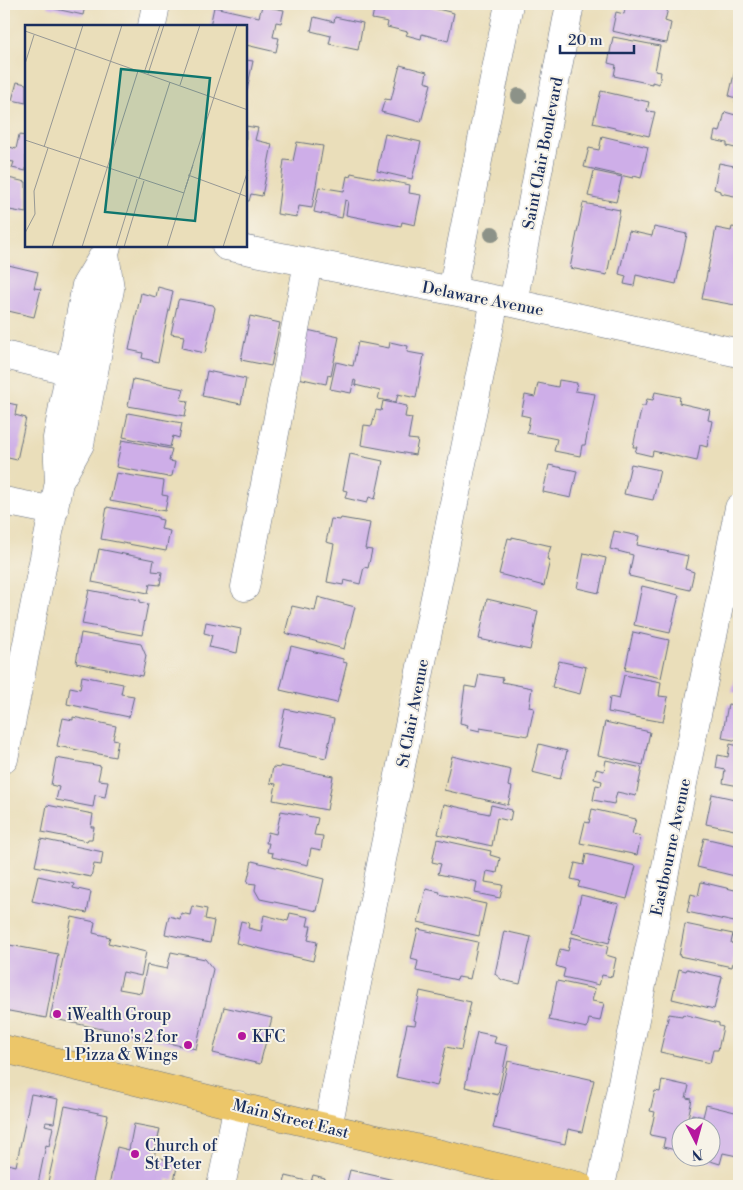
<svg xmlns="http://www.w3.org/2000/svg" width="743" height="1190" font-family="'Libre Bodoni',serif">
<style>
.building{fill:#ceaee8}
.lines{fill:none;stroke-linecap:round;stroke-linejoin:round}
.minor-casing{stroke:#636c7e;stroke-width:29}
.major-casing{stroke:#636c7e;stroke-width:29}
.minor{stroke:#fff;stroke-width:28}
.major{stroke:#ecc669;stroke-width:28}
.tree{fill:#8c9288}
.poi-dot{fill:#b5179e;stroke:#f7f3e8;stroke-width:2}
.labels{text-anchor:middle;stroke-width:4;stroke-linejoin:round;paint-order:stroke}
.street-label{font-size:16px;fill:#1b2f5e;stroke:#f7f3e8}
.poi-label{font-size:16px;fill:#1b2f5e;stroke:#f7f3e8;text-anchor:start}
.inset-road{fill:none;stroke:#979895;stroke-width:1}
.view{fill:#0f766e;fill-opacity:0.15;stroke:#0f766e;stroke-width:2.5}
.inset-edge{fill:none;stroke:#1b2f5e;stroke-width:2.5}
</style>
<rect width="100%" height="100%" fill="#f7f3e8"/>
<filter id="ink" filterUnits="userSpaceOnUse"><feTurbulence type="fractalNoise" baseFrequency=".02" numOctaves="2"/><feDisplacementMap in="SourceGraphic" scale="10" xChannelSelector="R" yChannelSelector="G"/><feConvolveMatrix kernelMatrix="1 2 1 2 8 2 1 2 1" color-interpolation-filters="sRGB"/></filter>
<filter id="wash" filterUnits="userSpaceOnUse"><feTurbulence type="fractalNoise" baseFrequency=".0096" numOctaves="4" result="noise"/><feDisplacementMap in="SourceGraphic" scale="20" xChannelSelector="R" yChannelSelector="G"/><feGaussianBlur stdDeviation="1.12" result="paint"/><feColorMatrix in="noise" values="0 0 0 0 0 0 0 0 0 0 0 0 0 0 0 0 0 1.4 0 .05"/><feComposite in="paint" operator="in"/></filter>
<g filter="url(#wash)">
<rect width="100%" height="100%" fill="#eadeba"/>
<g id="blocks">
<!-- building -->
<path class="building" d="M48,4H94L93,8L85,6L83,15L47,7Z
M375,4H425V6L454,13L448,41L422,34L421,39L406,35L408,32L387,27L388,22L372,19Z
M626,4H669L665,21L671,23L667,43L660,42L612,31L616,12L624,14Z
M262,6L284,10L281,23L276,22L273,37L279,38L276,52L246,45V26H210L214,7L259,17Z
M314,17L334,22L335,17L363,23L358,50L329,44L331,36L311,31Z
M613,37L660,46L655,71L661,72L659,84L652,82V84L614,76L616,65L608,63Z
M246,60L253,61L247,90H246Z
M400,65L427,72L425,82L431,84L421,122L381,112L385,99L391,100Z
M735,70L739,71V103L735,102L736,98L729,96Z
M17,82L26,84V103L12,100Z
M601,91L649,102L647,111L655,112L649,136L593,123Z
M725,112L739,116V149L727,146V143L713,140L715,131L720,132Z
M246,126L258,128L255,140L272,144L262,196L251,194L249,201H246Z
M385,134L421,142L412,179L377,171Z
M19,135L26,136V171L12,168L14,162L6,161L10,147L16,149Z
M602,136L648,147L641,178L634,176L633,178L584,167L589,148L599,150Z
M297,142L323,146L312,208L299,206L297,217L277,214L284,160L293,161Z
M719,163L739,167V197L720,193V191L714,189Z
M594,171L622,177L616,202L588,196Z
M351,173L410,185L409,193L421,195L415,225L402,222L401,226L346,215L348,201L345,200L342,218L314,212L319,187L344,191L347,176L350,177Z
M8,178L26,182V213L4,209V185H7Z
M583,203L620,210L607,275L570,268Z
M654,227L687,234L676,284L636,275L634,286L624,284L626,276L619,274L629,231L652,236Z
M732,227L739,228V283L735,305L702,299L716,228L731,231Z
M4,264L38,272L34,288L41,289L34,317L4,310Z
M158,287L173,291L158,362L142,358L143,353L129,350L141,293L156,297Z
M179,299L213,305L215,308L205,353L182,348L184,336L171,334L178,301Z
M250,316L280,323L271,366L241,360Z
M298,328L339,337L331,376L328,375L326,384L298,378Z
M358,342L389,348L390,342L408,346L407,352L424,355L416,398L398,394L396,402L378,399L380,391L355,385L356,381L354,380L351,393L330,389L336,362L353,366Z
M207,371L246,379L241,404L202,396Z
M133,379L184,389L181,400L188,401L185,416L128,406Z
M559,380L577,383L575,391L595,394L585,445H582L580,456L554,451L557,439L527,433L530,417L521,415L525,395L535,397L538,383L558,387Z
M655,392L680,397L679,403L710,410L708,420L712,421L707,447L700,445L697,461L653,451L652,456L635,452L637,447H633L642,406H645L647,399L653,400Z
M383,401L407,406L405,417L412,418L408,439L418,440L415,455L361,445L364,425L372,426L376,410L381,411Z
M4,402L17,405L15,415L26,418L17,460L4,457Z
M128,413L182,423L179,438L173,436L170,447L123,437Z
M122,440L172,449L169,461L175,462L172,476L168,477L116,467Z
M350,454L383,461L375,499L369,497L367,503L345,498L347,491L343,490Z
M631,464L660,470L653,500L624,494Z
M549,465L577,471L571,498L543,492Z
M116,473L164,481L162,495L168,496L165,511L110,501Z
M107,507L158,517V519L163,520L161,529L170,531L166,551L101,539Z
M341,518L370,523L365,549L372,550L368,568L364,567L360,584L344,580L343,585L327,582L334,544L326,542L331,519L340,520Z
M614,531L639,536L637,545L688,556L685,569L694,572L690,590L629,576L633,555L610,549Z
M512,537L551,546L547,559L550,560L544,586L499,574L508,538L512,539Z
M99,549L154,560L152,571L162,572L160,585L150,584L148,593L92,582Z
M584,553L606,558L599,593L577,588Z
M642,586L679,595L670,633L634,625Z
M89,590L140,600V602L148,604L142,635L82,624Z
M318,597L355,607L344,649L285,633L292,606L315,611Z
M487,599L538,611L530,650L479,639Z
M206,622L241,629L237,653L209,647L212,635L204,633Z
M633,632L669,640L661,678L625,670Z
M81,633L141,644L146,656L142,676L76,663Z
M291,646L343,659V662L347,663L337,703L280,690Z
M559,661L586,667L580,694L552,687Z
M738,665H739V693L732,692Z
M479,674L503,678L502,682L532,688L529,707L534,708L528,736L480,728V731L467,728L468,725L460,723L465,686L476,688Z
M624,675L661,682L659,696L668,697L663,722L608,712L610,697L619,699Z
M82,676L123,684L121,694L134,696L129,717L67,704L70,687L80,689Z
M728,704L739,706V741L722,738Z
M285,709L334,719L326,758L277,748Z
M73,717L116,726L113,739L118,740L115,757L57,746L63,718L73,720Z
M605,722L650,732L643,765L598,755Z
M539,744L567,751L560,779L532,772Z
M730,744L739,746V786L723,783L725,770L716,768L718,755L728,757Z
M452,756L511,770L508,786L512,787L508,805L444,790Z
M56,758L101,766L98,780L108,781L105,797L95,795L93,807L56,800L59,787L51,785Z
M606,760L642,768L636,796L617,792L614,804L593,800L596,785L601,786L602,781L594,779L596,769L604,771Z
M280,766L333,776L327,810L273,800L276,784L270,783L273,767L280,768Z
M712,794L739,800V831L706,824Z
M444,804L489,814L491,805L512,810L510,821L497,818L492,846L438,834Z
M47,805L93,814L91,827H94L92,839H88L87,841L42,832Z
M592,809L636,819L632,834L641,836L637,855L580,843L585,822L589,823Z
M281,811L318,818L314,835L323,836L321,850L311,848L308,865L272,857L273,853L267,852L269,843H266L268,832L276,834Z
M704,838L739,846V877L697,867Z
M41,839L103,852L101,865L94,864L91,877L35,866Z
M437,839L491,851L490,855L500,858L497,873L487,871L485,882L503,885L500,898L475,893L477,882L438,874L441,864L432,862Z
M586,854L636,866L627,899L578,887L580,881L571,879L575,863L584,865Z
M252,861L324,879L317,911L260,899L255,890L256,884L247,883Z
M38,876L74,884L73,888L91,892L87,913L32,901Z
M701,882L739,891V923L687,912L691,894L698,896Z
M426,889L440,892L439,894L486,904L479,936L418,922Z
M581,895L619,904L609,943L572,933Z
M192,906L207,909L205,919L214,921L210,943L165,934L169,916L180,919L181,913L190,915Z
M290,913L309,917L307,926H311L308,940L317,942L313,961L236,943L241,921L249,923L248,928L261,931L264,915L288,921Z
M72,917L95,922L93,933L110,937L108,943L146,952L141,976L123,972L119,989L141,993L147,965L167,969L171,952L205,959L213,969L196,1049L50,1018Z
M685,924L733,934L731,943L737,945L732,967L679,956Z
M418,929L478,942L470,979L458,977L457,980L416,971L418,961L411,959Z
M504,931L531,937L520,984L502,980L495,974Z
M571,937L608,946L606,955L616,958L612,977L602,975L599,985L563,977L565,969L556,966L560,949L568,951Z
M4,944L58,954L46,1018L4,1010Z
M679,969L686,971L687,969L722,977L714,1009L672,999Z
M557,981L595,989L592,1001L604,1003L600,1021L589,1019L587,1028L549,1020Z
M420,991L471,1002L461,1050L446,1047L437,1086L396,1077L407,1024L415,1025L416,1021L414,1020Z
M224,1007L272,1018L260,1064L213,1053Z
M669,1014L682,1016L683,1014L719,1023V1026L723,1027L718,1050H713L710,1063L660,1052Z
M477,1032L496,1036L494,1043L508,1046L498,1095L465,1087Z
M508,1061L594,1080L582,1132L568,1129L565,1144L493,1128Z
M662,1080L689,1086L686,1098L692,1099L686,1128H680V1151L663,1147L665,1138L650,1135L655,1112L650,1111L655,1091L660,1092Z
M31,1094L58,1099L54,1123L46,1122L45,1125L53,1127L49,1146L46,1145L38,1184H41V1186H4V1163L16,1166Z
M706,1105L739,1113V1147L737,1156L723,1153L720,1164L707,1160L708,1158H710V1128H689L692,1114L703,1117Z
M65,1106L108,1115L92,1186H47Z
M134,1124L160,1129L154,1157L178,1162L174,1181L167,1179L166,1186H109L117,1147L129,1150Z
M350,1170L394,1180L393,1186H346Z
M313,1175L325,1178L323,1186H283L286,1176L311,1182Z"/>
</g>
</g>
<g filter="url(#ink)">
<use href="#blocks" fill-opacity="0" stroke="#636c7e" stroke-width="1"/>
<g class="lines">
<defs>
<path id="minor" d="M152,26L156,4
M226,246L513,303L739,353
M452,291L509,4
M513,303L570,4
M4,355L87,375
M59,482L80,444L110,289L105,253
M4,501L54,511
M245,587L308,263
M4,759L59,482L57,438L86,285L105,253L107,246
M328,1127L495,300
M221,1186L238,1105
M601,1186L739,508"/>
<path id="major" d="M4,1049L278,1116L579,1186"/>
</defs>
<!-- minor casing -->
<use href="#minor" class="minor-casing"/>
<!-- major casing -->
<use href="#major" class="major-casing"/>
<!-- minor -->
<use href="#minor" class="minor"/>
<!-- major -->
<use href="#major" class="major"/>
</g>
<!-- trees -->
<g class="tree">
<circle cx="519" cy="96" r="8"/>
<circle cx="492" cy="234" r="8"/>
</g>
</g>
<!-- markers -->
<g class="poi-dot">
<circle cx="57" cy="1014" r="5"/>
<circle cx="242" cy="1036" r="5"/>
<circle cx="188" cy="1045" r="5"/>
<circle cx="135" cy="1154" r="5"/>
</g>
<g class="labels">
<!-- street labels -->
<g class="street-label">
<text transform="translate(542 153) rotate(-79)" y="6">Saint Clair Boulevard</text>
<text transform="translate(483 298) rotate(11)" y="6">Delaware Avenue</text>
<text transform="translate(412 713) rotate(-79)" y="6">St Clair Avenue</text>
<text transform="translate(670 847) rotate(-78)" y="6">Eastbourne Avenue</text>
<text transform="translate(291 1118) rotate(14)" y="6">Main Street East</text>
</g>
<!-- poi labels -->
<g class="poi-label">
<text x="67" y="1020">iWealth Group</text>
<text x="178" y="1042" text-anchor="end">Bruno's 2 for<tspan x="178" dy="18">1 Pizza &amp; Wings</tspan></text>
<text x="252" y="1042">KFC</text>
<text x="145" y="1151">Church of<tspan x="145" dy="18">St Peter</tspan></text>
</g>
</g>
<!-- overview -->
<g transform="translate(25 25)">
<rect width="222" height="222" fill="#eadeba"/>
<path class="inset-road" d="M0,6L223,85M0,39L9,10M119,48L135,0M123,49L139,0M155,60L175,0M189,72L212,0M0,115L159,168M19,122L58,0M163,150L223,172M114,154L145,57M160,164L168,140M0,208L10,189L9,166L23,123M27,222L97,0M57,222L113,46M91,222L112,154M99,222L119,156M142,222L189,72M198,222L223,145"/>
<path class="view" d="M96,44L185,53L170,196L80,187Z"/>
<rect width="222" height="222" class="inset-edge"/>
</g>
<!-- margin -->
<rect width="743" height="1190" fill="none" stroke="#f7f3e8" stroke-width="20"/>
<!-- north arrow -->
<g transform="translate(696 1142) rotate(174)"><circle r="24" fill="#f7f3e8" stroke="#9fa5b1"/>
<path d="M0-4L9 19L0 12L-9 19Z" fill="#b5179e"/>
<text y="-8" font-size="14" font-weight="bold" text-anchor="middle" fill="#1b2f5e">N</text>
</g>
<!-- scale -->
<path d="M560 45v8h74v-8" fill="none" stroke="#1b2f5e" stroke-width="2.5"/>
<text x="568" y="45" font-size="15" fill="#1b2f5e" stroke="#f7f3e8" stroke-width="4" paint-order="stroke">20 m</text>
</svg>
